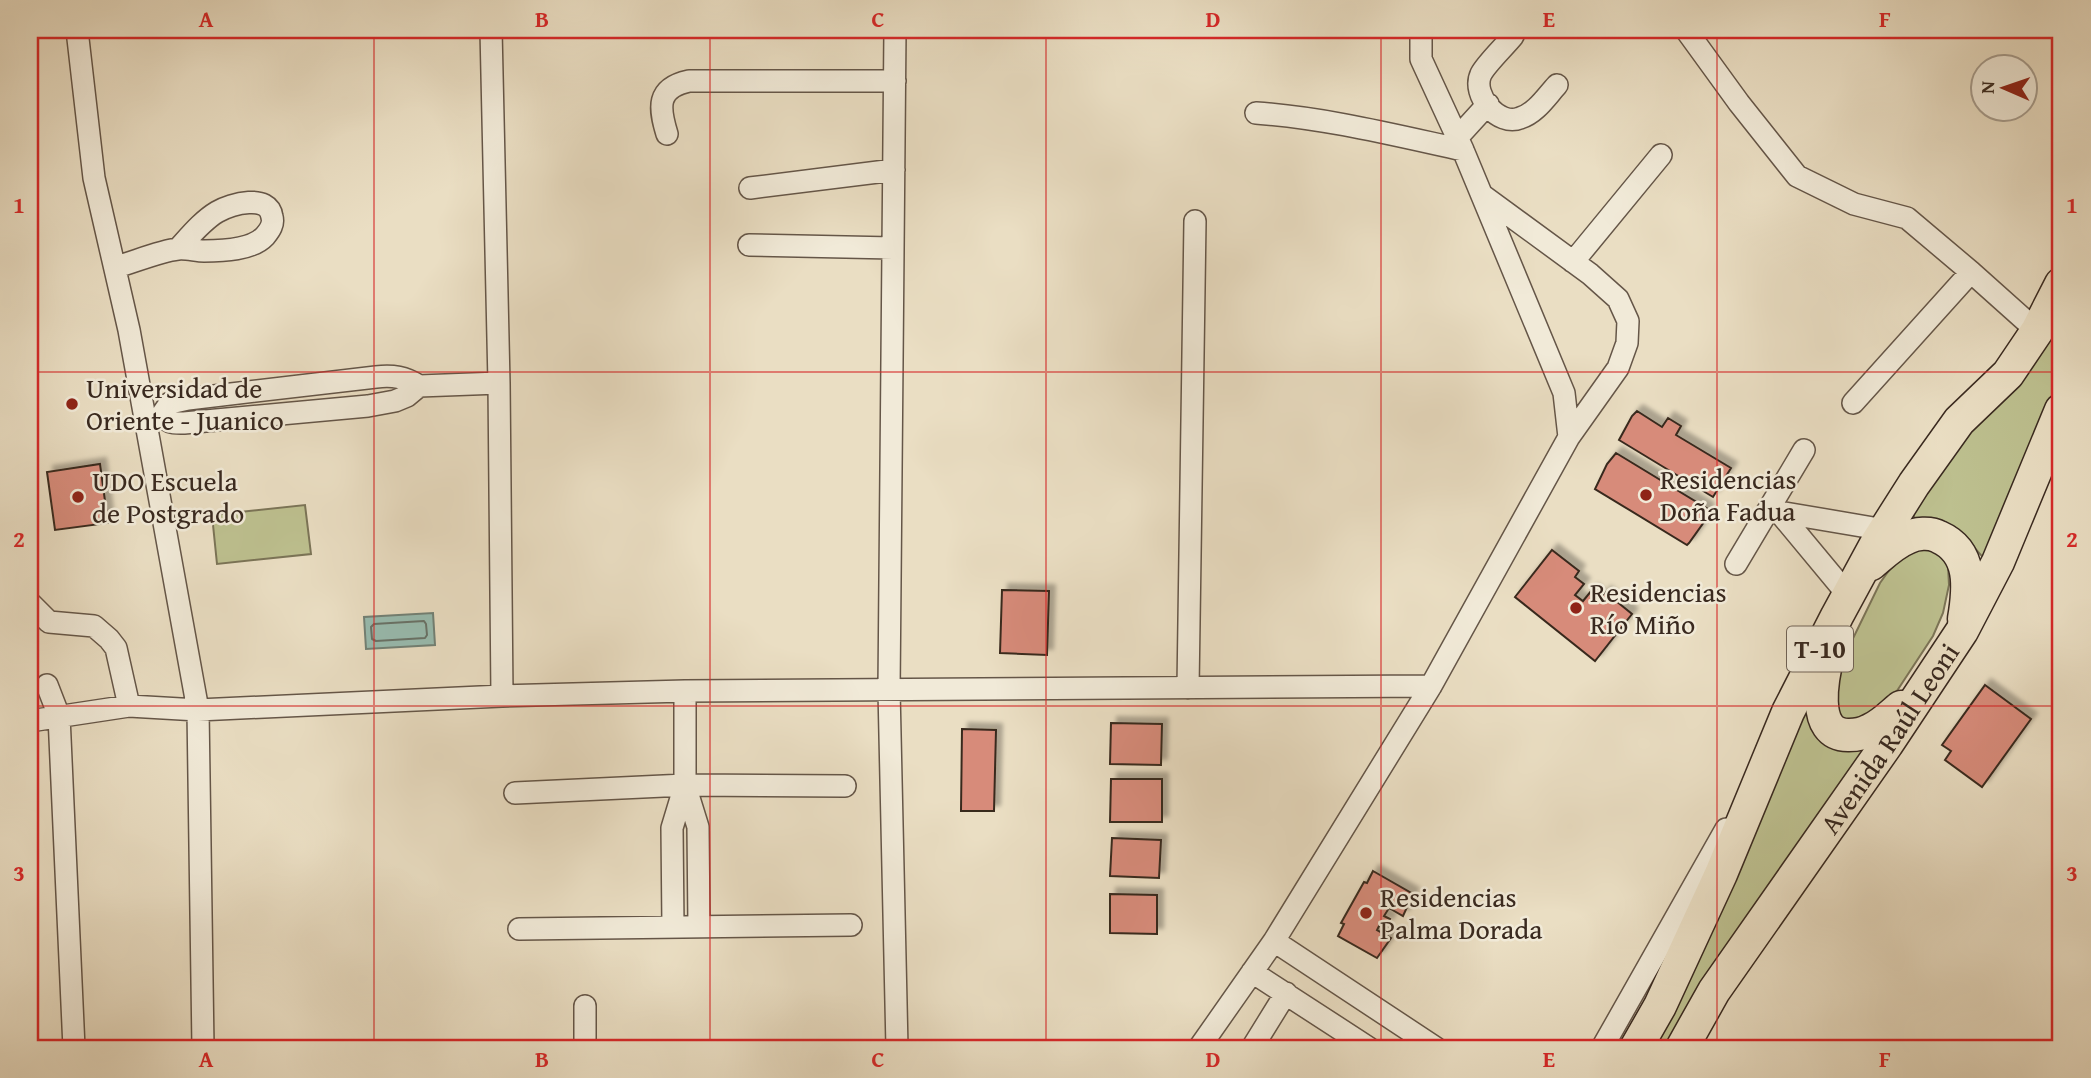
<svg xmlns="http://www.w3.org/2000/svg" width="2091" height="1078" font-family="'Gentium Book Plus',serif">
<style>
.green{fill:#bdc08f;stroke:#7b7457;stroke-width:2}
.water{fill:#98bcb0;stroke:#728176;stroke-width:2}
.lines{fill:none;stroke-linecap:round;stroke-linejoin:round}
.shore{stroke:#687268;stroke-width:2}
.building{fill:#d78b7a;stroke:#39291f;stroke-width:2;filter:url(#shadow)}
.minor-casing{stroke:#655648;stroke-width:24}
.highway-casing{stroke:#39291f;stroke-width:35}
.minor{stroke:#f1ead8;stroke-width:21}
.highway{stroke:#eadec3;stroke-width:32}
.grid{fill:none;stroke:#d62828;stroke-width:2;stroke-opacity:0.55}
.poi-dot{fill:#8f2418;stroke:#f1ead8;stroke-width:2.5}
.labels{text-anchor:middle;stroke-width:5;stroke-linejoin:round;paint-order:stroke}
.shield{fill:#f1ead8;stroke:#706356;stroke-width:2}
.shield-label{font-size:26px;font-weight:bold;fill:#39291f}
.poi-label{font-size:28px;fill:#39291f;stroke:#f1ead8;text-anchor:start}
.street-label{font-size:28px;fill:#39291f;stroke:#f1ead8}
.neatline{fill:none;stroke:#d62828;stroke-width:2.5}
.grid-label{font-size:23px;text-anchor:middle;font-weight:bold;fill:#d62828}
</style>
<defs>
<filter id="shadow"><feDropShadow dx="6" dy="-6" stdDeviation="2" flood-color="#0004"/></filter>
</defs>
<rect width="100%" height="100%" fill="#eadec3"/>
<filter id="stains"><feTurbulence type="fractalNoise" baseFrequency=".00286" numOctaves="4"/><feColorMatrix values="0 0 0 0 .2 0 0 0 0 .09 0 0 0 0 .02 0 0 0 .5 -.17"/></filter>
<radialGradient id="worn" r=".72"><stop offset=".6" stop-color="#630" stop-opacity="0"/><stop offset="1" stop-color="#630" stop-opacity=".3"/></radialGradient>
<!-- green -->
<path class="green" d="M2061,308V382L1984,558C1972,547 1963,528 1945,523C1936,521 1925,521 1915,520L1912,510Z
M305,505L311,554L217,564L212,515Z
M1924,547L1942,555L1948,566L1949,585L1943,613L1933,636L1889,703L1848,726L1830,707L1839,667L1880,583L1895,562L1903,556Z
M1808,706L1867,745L1668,1048H1649Z"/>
<!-- water -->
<path class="water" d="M433,613L435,645L366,649L364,617Z"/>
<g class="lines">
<!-- shore -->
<path class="shore" d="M424,621L426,624L427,635L425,638L376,641L372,639L371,627L374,624Z"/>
</g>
<!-- building -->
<path class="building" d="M1637,411L1662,427L1668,418L1681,426L1676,435L1731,468L1713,497L1619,440L1632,416Z
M1616,453L1708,509L1704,522L1689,543L1687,545L1595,489L1607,464Z
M100,464L108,523L55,530L47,472Z
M1552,550L1579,571L1575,577L1584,584L1575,595L1583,601L1592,590L1601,598L1605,592L1632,614L1595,661L1515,597Z
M1002,590L1049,591L1047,655L1000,653Z
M1985,685L2031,719L1982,787L1945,760L1951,751L1942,745Z
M1111,723L1162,724L1161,765L1110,764Z
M962,729L996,730L994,811H961Z
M1111,779H1162V822H1110Z
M1112,838L1161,840L1159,878L1110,876Z
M1373,871L1413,894L1403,916L1389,908L1384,916L1390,919L1387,925L1381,922L1377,930L1391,938L1377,958L1338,936L1344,924L1341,923L1364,882L1367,883Z
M1110,894L1157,895V934L1110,933Z"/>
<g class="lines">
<defs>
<path id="minor" d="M77,30L94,178L129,330L198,710L203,1048
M491,30L499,383L502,696
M895,30L889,690L897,1048
M1423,30L1421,36V59L1463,150L1564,393L1569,437
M1686,30L1739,103L1797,176L1854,204L1907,218L1971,272L2037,331
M1513,36C1505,46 1486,64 1481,74C1471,95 1499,127 1520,118C1536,113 1546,97 1557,85
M1256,113C1326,118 1394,135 1463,150
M667,134C659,108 656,88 689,81H895
M1457,138L1488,104
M750,188L894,170
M749,245L893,248
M1573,262L1661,155
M117,278L116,267C134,262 160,251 178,249C186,248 196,251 204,251C223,251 252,250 265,236C270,230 274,224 272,217C269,193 231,204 217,212C202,221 190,236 178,249
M419,386C405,377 393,375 376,377L188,399L170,403L163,413C166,424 174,423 184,423L368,406L395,401L407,396L419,386L499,383
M1853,403L1971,272
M1770,507L1779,512L1848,595
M1779,512L1885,530
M1736,564L1804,450
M30,603L49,622L94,626L109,639L116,648L129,706
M47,685L59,716L74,1048
M1188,688L1195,221
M685,691V785L698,827L699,926
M30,721L129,706L198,710L502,696L685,691L1431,686
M515,793L685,785L845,786
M673,927L672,828L685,785
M519,929L851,925
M1274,941L1436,1048
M1252,972L1369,1048
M585,1006V1048
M1199,1048L1274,941L1431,686L1569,437L1618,368L1627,343L1628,321L1618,299L1590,274L1482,195
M1252,1048L1286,993
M1602,1048L1726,829"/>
<g id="highway">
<path d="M1871,564C1882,555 1894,543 1907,538C1916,533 1930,532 1939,537C1973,552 1969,589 1964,619"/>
<path d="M1829,651C1823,674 1809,736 1849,735C1856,735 1863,734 1870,730C1882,725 1891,715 1901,707"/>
<path d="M1636,1048L1660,1006L1721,874L1788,712L1837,616L1876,544L1914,484L1959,421L2008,374L2037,331L2061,284"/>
<path id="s1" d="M1682,1048L1714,991L1887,744L1962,631L1998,562L2061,410"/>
</g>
</defs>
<!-- minor casing -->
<use href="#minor" class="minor-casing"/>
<!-- highway casing -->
<use href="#highway" class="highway-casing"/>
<!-- minor -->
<use href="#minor" class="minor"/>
<!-- highway -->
<use href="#highway" class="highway"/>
</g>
<!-- grid -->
<path class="grid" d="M374,30V1048M710,30V1048M1046,30V1048M1381,30V1048M1717,30V1048M30,372H2061M30,706H2061"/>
<!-- markers -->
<g class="poi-dot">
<circle cx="72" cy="404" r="7"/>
<circle cx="1646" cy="495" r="7"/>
<circle cx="78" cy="497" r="7"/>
<circle cx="1576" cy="608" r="7"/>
<circle cx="1366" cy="913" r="7"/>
</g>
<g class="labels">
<!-- shield labels -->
<rect class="shield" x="1787" y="626.5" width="66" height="45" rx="5"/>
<g class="shield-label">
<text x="1820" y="658">T-10</text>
</g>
<!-- poi labels -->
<g class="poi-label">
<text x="86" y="398">Universidad de<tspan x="86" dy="32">Oriente - Juanico</tspan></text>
<text x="1660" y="489">Residencias<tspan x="1660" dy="32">Doña Fadua</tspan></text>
<text x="92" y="491">UDO Escuela<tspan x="92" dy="32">de Postgrado</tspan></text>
<text x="1590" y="602">Residencias<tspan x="1590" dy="32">Río Miño</tspan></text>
<text x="1380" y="907">Residencias<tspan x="1380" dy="32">Palma Dorada</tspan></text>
</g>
<!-- street labels -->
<g class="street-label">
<text dy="10" stroke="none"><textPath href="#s1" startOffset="373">Avenida Raúl Leoni</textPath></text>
</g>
</g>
<!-- margin -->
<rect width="2091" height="1078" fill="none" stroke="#eadec3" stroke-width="77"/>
<!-- north arrow -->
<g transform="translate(2004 88) rotate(272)"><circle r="33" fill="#f1ead8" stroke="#a79d8e" stroke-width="2"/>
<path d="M0-5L12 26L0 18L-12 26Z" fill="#8f2418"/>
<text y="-10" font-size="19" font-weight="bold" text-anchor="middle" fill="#39291f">N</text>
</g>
<rect x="38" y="38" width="2014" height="1002" class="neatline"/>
<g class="grid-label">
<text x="206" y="27">A</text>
<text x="542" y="27">B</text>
<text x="878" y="27">C</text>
<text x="1213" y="27">D</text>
<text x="1549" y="27">E</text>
<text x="1885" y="27">F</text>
<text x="19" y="213">1</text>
<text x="2072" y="213">1</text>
<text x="19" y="547">2</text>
<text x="2072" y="547">2</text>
<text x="19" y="881">3</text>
<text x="2072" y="881">3</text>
<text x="206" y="1067">A</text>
<text x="542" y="1067">B</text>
<text x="878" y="1067">C</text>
<text x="1213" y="1067">D</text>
<text x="1549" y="1067">E</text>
<text x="1885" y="1067">F</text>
</g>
<rect width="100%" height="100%" filter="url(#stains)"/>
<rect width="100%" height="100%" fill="url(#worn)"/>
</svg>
